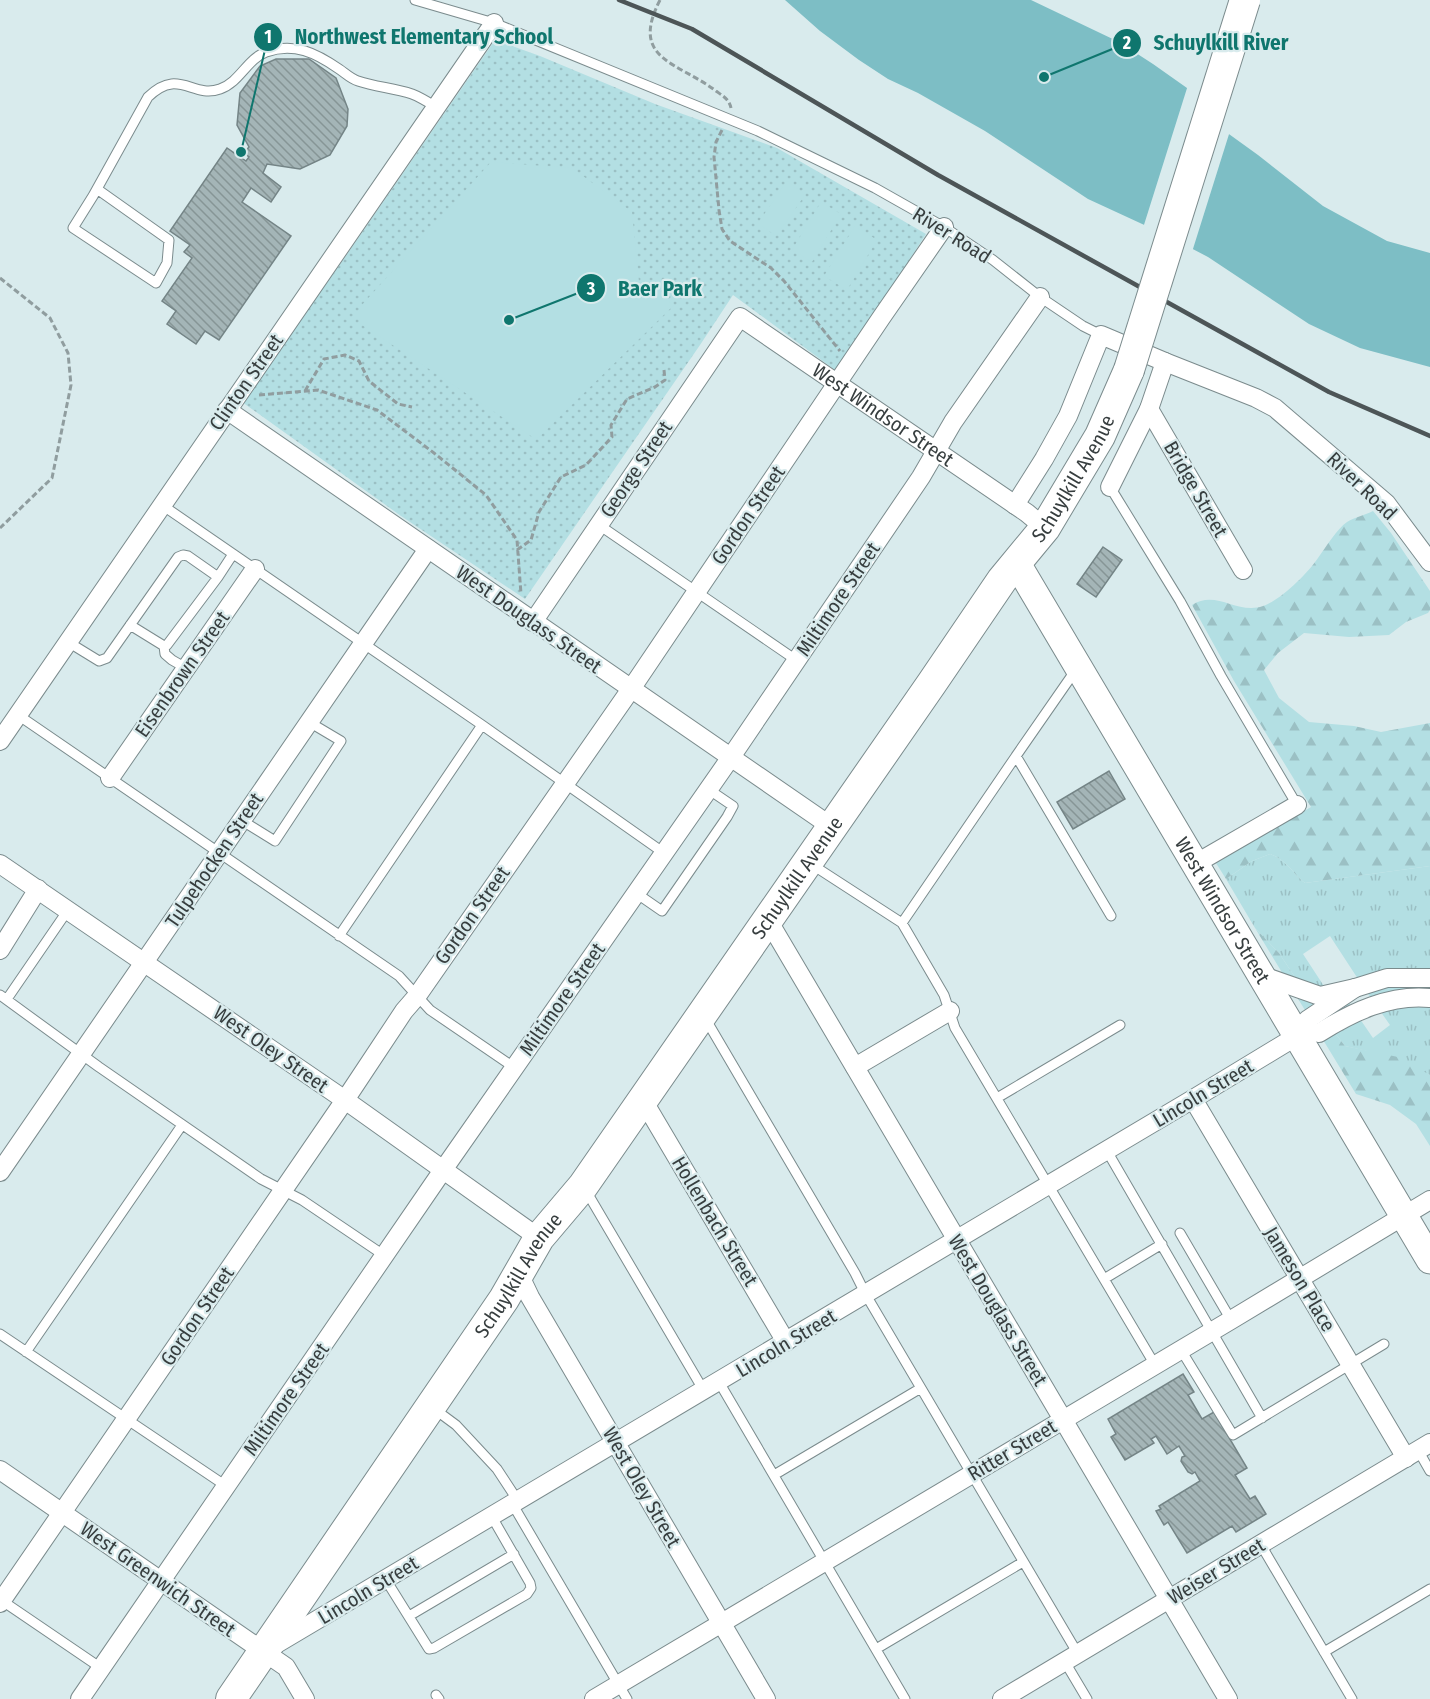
<svg xmlns="http://www.w3.org/2000/svg" width="1430" height="1699" font-family="'Fira Sans Condensed',sans-serif">
<style>
.grass{fill:url(#grass-tufts);fill-rule:evenodd}
.forest{fill:url(#forest-firs)}
.park{fill:url(#park-dots)}
.pitch{fill:#b3dfe3}
.water{fill:#7dbec5}
.pier{fill:#d9ebed}
.building{fill:url(#building-back-hatch);stroke:#748486;stroke-width:1.5}
.lines{fill:none;stroke-linecap:round;stroke-linejoin:round}
.lane-casing{stroke:#7b8b8d;stroke-width:11}
.street-casing{stroke:#7b8b8d;stroke-width:20}
.secondary-casing{stroke:#7b8b8d;stroke-width:29}
.primary-casing{stroke:#7b8b8d;stroke-width:32}
.path{stroke:#909d9f;stroke-width:3;stroke-dasharray:6 3;stroke-linecap:butt}
.lane{stroke:#fff;stroke-width:9}
.street{stroke:#fff;stroke-width:18}
.secondary{stroke:#fff;stroke-width:27}
.primary{stroke:#fff;stroke-width:30}
.rail{stroke:#4d5557;stroke-width:4.5}
.primary-bridge-casing{stroke:#7b8b8d;stroke-width:32;stroke-linecap:butt}
.primary-bridge{stroke:#fff;stroke-width:30}
.labels{text-anchor:middle;stroke-width:4.5;stroke-linejoin:round;paint-order:stroke}
.street-label{font-size:20px;fill:#373e3f;stroke:#d9ebed}
.leader{fill:none;stroke:#0f766e;stroke-width:2}
.callout-dot{fill:#0f766e;stroke:#d9ebed;stroke-width:2}
.mark-label{font-size:18px;text-anchor:middle;font-weight:bold;fill:#fff}
.callout-label{font-size:21px;text-anchor:middle;font-weight:bold;fill:#0f766e;stroke:#d9ebed;stroke-width:4.5;stroke-linejoin:round;paint-order:stroke}
</style>
<defs>
<pattern id="grass-tufts" width="24" height="20" patternUnits="userSpaceOnUse" patternTransform="scale(1.5)"><rect width="24" height="20" fill="#b3dfe3"/><path d="M3 7l-1-3M5 7V3M7 7l1-3M15 17l-1-3M17 17v-4M19 17l1-3" fill="none" stroke="#9bc0c4"/></pattern>
<pattern id="forest-firs" width="22" height="20" patternUnits="userSpaceOnUse" patternTransform="scale(1.5)"><rect width="22" height="20" fill="#b3dfe3"/><path d="M5 1l3.5 6h-7zM16 11l3.5 6h-7z" fill="#9bc0c4"/></pattern>
<pattern id="park-dots" width="8" height="8" patternUnits="userSpaceOnUse" patternTransform="scale(1.5)"><rect width="8" height="8" fill="#b3dfe3"/><path d="M2 2h.1M6 6h.1" fill="none" stroke="#9bc0c4" stroke-width="1.8" stroke-linecap="round"/></pattern>
<pattern id="building-back-hatch" width="6" height="6" patternUnits="userSpaceOnUse" patternTransform="scale(1.5)"><rect width="6" height="6" fill="#a4b5b7"/><path d="M-1 5l2 2M0 0l6 6M5-1l2 2" fill="none" stroke="#869596"/></pattern>
</defs>
<rect width="100%" height="100%" fill="#d9ebed"/>
<!-- grass -->
<path class="grass" d="M1270,854C1287,860 1291,872 1305,883L1430,866V1075L1367,1051L1345,1046L1314,1006L1279,953L1255,928L1226,879L1252,861ZM1330,936L1360,982L1333,1000L1303,954ZM1364,988L1390,1025L1373,1038L1347,1000Z"/>
<!-- forest -->
<path class="forest" d="M1373,511L1391,533L1430,591V610L1428,613L1406,622L1389,635L1349,637L1304,633L1278,653L1264,670L1279,698L1309,722L1354,726L1381,732L1430,723V866L1305,883C1291,872 1287,860 1270,854L1252,861L1226,879L1216,863L1311,807L1234,681L1192,605C1216,589 1237,615 1263,606C1281,600 1308,573 1318,558C1326,547 1337,529 1347,522C1355,517 1365,515 1373,511Z
M1255,928L1279,953L1314,1006L1345,1046L1398,1057L1430,1075V1146L1416,1124L1390,1105L1356,1094Z"/>
<!-- park -->
<path class="park" d="M495,40L540,56L655,104L777,148L926,234L890,290L835,370L733,295L700,345L525,599L401,516L242,402L341,263Z"/>
<!-- pitch -->
<path class="pitch" d="M491,162L572,168L632,212L639,282L674,305L539,437L534,438L359,323L361,306Z
M787,181L805,195L776,236L758,223Z
M821,202L841,214L812,262L792,250Z
M855,226L877,240L847,290L824,276Z"/>
<!-- water -->
<path class="water" d="M785,0H1031L1119,42L1153,64L1187,88L1215,124L1258,155L1323,206L1387,241L1430,253V367L1360,348L1309,324L1208,257L1166,235L1088,199L985,131L918,93L888,79L859,60L820,31Z"/>
<!-- pier -->
<path class="pier" d="M1188,85L1198,96L1208,113L1217,122L1230,131L1192,252L1143,228Z"/>
<!-- building -->
<path class="building" d="M276,59H309L336,78L348,109L347,126L330,155L300,169L267,164L263,173L281,187L271,202L251,188L242,202L291,236L219,340L205,331L196,344L167,324L176,311L162,301L192,258L184,252L190,245L170,231L227,148L246,161L249,157L244,153L249,147L237,125L240,93L260,66Z
M1103,547L1122,560L1096,597L1077,584Z
M1109,771L1125,799L1073,829L1057,802Z
M1183,1374L1194,1392L1188,1395L1202,1419L1214,1412L1247,1468L1235,1475L1250,1499L1255,1496L1266,1514L1236,1532L1232,1526L1187,1553L1168,1522L1164,1525L1156,1511L1161,1509L1159,1506L1200,1481L1195,1472L1192,1474L1188,1472L1181,1461L1182,1457L1185,1456L1179,1446L1167,1454L1156,1436L1151,1439L1154,1443L1125,1460L1111,1437L1116,1434L1108,1419Z"/>
<g class="lines">
<defs>
<path id="lane" d="M415,0L494,23L758,131L875,188L944,227L993,260L1040,297L1083,326L1101,335
M97,189L169,240L167,263L156,283L73,228L93,196L148,97C179,67 192,99 220,89C240,82 247,59 266,52C294,42 316,53 339,69C345,73 351,79 358,81C376,87 394,88 412,94C420,97 428,102 436,107
M1110,487L1180,601L1221,676L1297,805
M162,505L482,725L664,853
M599,525L796,660
M130,625L164,646L167,645L218,577
M68,642L99,661L107,658L178,557L183,555L188,556L218,577L233,554
M164,646L165,654L172,660L186,668
M1075,671L1016,756L1111,916
M18,715L399,976L430,1010L515,1068
M1016,756L902,923L944,995L955,1028L1155,1365
M241,820L275,841L341,741L309,722
M811,864L902,923
M636,893L662,911L727,817L733,806L708,789
M339,936L482,725
M0,995L99,1067L261,1179L302,1200L385,1256
M7,999L68,910
M705,1018L855,1273L866,1295L1078,1654
M997,1098L1120,1025
M1107,1151L1262,1418
M585,1189L704,1391
M1180,1233L1231,1320
M1104,1279L1162,1244
M0,1334L226,1486
M1181,1350L1233,1435L1384,1344
M26,1352L182,1125
M719,1382L905,1699
M433,1408L456,1425L497,1469L518,1501
M1418,1450L1430,1471
M774,1475L921,1388
M513,1505L627,1699
M1261,1545L1352,1699
M386,1580L429,1649L434,1648L527,1594L531,1588L530,1583L492,1517
M1,1600L101,1668
M409,1616L514,1554
M876,1649L1023,1562
M1324,1652L1430,1589
M1065,1662L1087,1699
M436,1695L439,1699"/>
<g id="street">
<path d="M1149,409L1243,570"/>
<path d="M227,410L832,827"/>
<path d="M1110,487L1149,409L1165,362"/>
<path d="M1015,505L1044,459L1068,416L1101,335L1165,362L1256,398L1275,408L1386,503L1430,562"/>
<path id="s1" d="M533,622L740,317L1027,513L1045,528"/>
<path d="M0,741L494,23"/>
<path d="M110,778L255,569"/>
<path d="M0,864L345,1100L539,1238"/>
<path d="M1195,864L1297,805"/>
<path d="M768,920L1228,1699"/>
<path d="M0,950L38,889"/>
<path d="M1263,976L1320,996L1355,988L1387,978H1430"/>
<path d="M1306,1030L1319,1033C1352,1012 1390,994 1430,998"/>
<path d="M855,1067L950,1011"/>
<path d="M1193,1099L1406,1458"/>
<path d="M643,1100L786,1342"/>
<path d="M0,1172L428,549"/>
<path d="M519,1274L530,1297L766,1699"/>
<path d="M0,1470L286,1667L305,1699"/>
<path d="M0,1603L345,1100L404,1011L417,996L631,689L881,318L944,227"/>
<path d="M273,1646L1193,1099L1297,1036L1306,1030L1307,1020L1355,988"/>
<path d="M80,1699L443,1170L731,757L921,477L953,422L1040,297"/>
<path d="M594,1699L1231,1320L1430,1200"/>
<path d="M1002,1699L1430,1443"/>
</g>
<g id="secondary">
<path id="s2" d="M1016,562L1430,1260"/>
</g>
<g id="primary">
<path id="s3" d="M231,1699L504,1299L539,1238L583,1186L932,683L1002,580L1045,528L1100,436L1129,370"/>
</g>
</defs>
<!-- lane casing -->
<use href="#lane" class="lane-casing"/>
<!-- street casing -->
<use href="#street" class="street-casing"/>
<!-- secondary casing -->
<use href="#secondary" class="secondary-casing"/>
<!-- primary casing -->
<use href="#primary" class="primary-casing"/>
<!-- path -->
<path class="path" d="M660,0C629,60 678,62 716,91C723,96 729,99 731,108
M722,130L716,142L714,157L719,210L722,229L730,241L771,268L784,281L840,351
M0,278L50,318L68,353L71,385L52,478L0,528
M305,391L324,359L345,355L359,361L369,381L398,404L412,407
M259,395L318,390L377,410L434,453L486,495L517,540L521,594
M517,550L531,540L539,512L561,477L586,465L612,437L611,425L627,399L655,387L665,380L664,370"/>
<!-- lane -->
<use href="#lane" class="lane"/>
<!-- street -->
<use href="#street" class="street"/>
<!-- secondary -->
<use href="#secondary" class="secondary"/>
<!-- primary -->
<use href="#primary" class="primary"/>
<!-- rail -->
<path class="rail" d="M619,0L692,29L938,175L1329,392L1430,436"/>
<defs>
<path id="primary-bridge" d="M1129,370L1245,0"/>
</defs>
<!-- primary-bridge casing -->
<use href="#primary-bridge" class="primary-bridge-casing"/>
<!-- primary-bridge -->
<use href="#primary-bridge" class="primary-bridge"/>
</g>
<g class="labels">
<!-- street labels -->
<g class="street-label">
<text transform="translate(952 235) rotate(32)" y="7">River Road</text>
<text transform="translate(246 382) rotate(-55)" y="7">Clinton Street</text>
<text dy="7" stroke="none"><textPath href="#s1" startOffset="542">West Windsor Street</textPath></text>
<text transform="translate(636 469) rotate(-56)" y="7">George Street</text>
<text dy="7" stroke="none"><textPath href="#s3" startOffset="1484">Schuylkill Avenue</textPath></text>
<text transform="translate(1362 486) rotate(44)" y="7">River Road</text>
<text transform="translate(1196 489) rotate(60)" y="7">Bridge Street</text>
<text transform="translate(748 515) rotate(-56)" y="7">Gordon Street</text>
<text transform="translate(838 599) rotate(-56)" y="7">Miltimore Street</text>
<text transform="translate(529 619) rotate(35)" y="7">West Douglass Street</text>
<text transform="translate(182 674) rotate(-55)" y="7">Eisenbrown Street</text>
<text transform="translate(214 860) rotate(-56)" y="7">Tulpehocken Street</text>
<text dy="7" stroke="none"><textPath href="#s3" startOffset="998">Schuylkill Avenue</textPath></text>
<text dy="7" stroke="none"><textPath href="#s2" startOffset="405">West Windsor Street</textPath></text>
<text transform="translate(472 915) rotate(-55)" y="7">Gordon Street</text>
<text transform="translate(562 999) rotate(-55)" y="7">Miltimore Street</text>
<text transform="translate(271 1049) rotate(35)" y="7">West Oley Street</text>
<text transform="translate(1203 1093) rotate(-31)" y="7">Lincoln Street</text>
<text transform="translate(715 1221) rotate(59)" y="7">Hollenbach Street</text>
<text dy="7" stroke="none"><textPath href="#s3" startOffset="512">Schuylkill Avenue</textPath></text>
<text transform="translate(1300 1279) rotate(59)" y="7">Jameson Place</text>
<text transform="translate(998 1310) rotate(59)" y="7">West Douglass Street</text>
<text transform="translate(197 1316) rotate(-56)" y="7">Gordon Street</text>
<text transform="translate(786 1343) rotate(-31)" y="7">Lincoln Street</text>
<text transform="translate(286 1399) rotate(-55)" y="7">Miltimore Street</text>
<text transform="translate(1012 1450) rotate(-31)" y="7">Ritter Street</text>
<text transform="translate(642 1487) rotate(60)" y="7">West Oley Street</text>
<text transform="translate(1216 1571) rotate(-31)" y="7">Weiser Street</text>
<text transform="translate(158 1579) rotate(35)" y="7">West Greenwich Street</text>
<text transform="translate(368 1590) rotate(-31)" y="7">Lincoln Street</text>
</g>
</g>
<!-- callouts -->
<path class="leader" d="M241 152L268 37M1044 77L1127 43M509 320L591 288"/>
<g class="callout-dot">
<circle cx="241" cy="152" r="6"/>
<circle cx="1044" cy="77" r="6"/>
<circle cx="509" cy="320" r="6"/>
<circle cx="268" cy="37" r="15"/>
<circle cx="1127" cy="43" r="15"/>
<circle cx="591" cy="288" r="15"/>
</g>
<g class="mark-label">
<text x="268" y="43">1</text>
<text x="1127" y="49">2</text>
<text x="591" y="295">3</text>
</g>
<g class="callout-label">
<text x="424" y="44">Northwest Elementary School</text>
<text x="1221" y="50">Schuylkill River</text>
<text x="660" y="296">Baer Park</text>
</g>
</svg>
